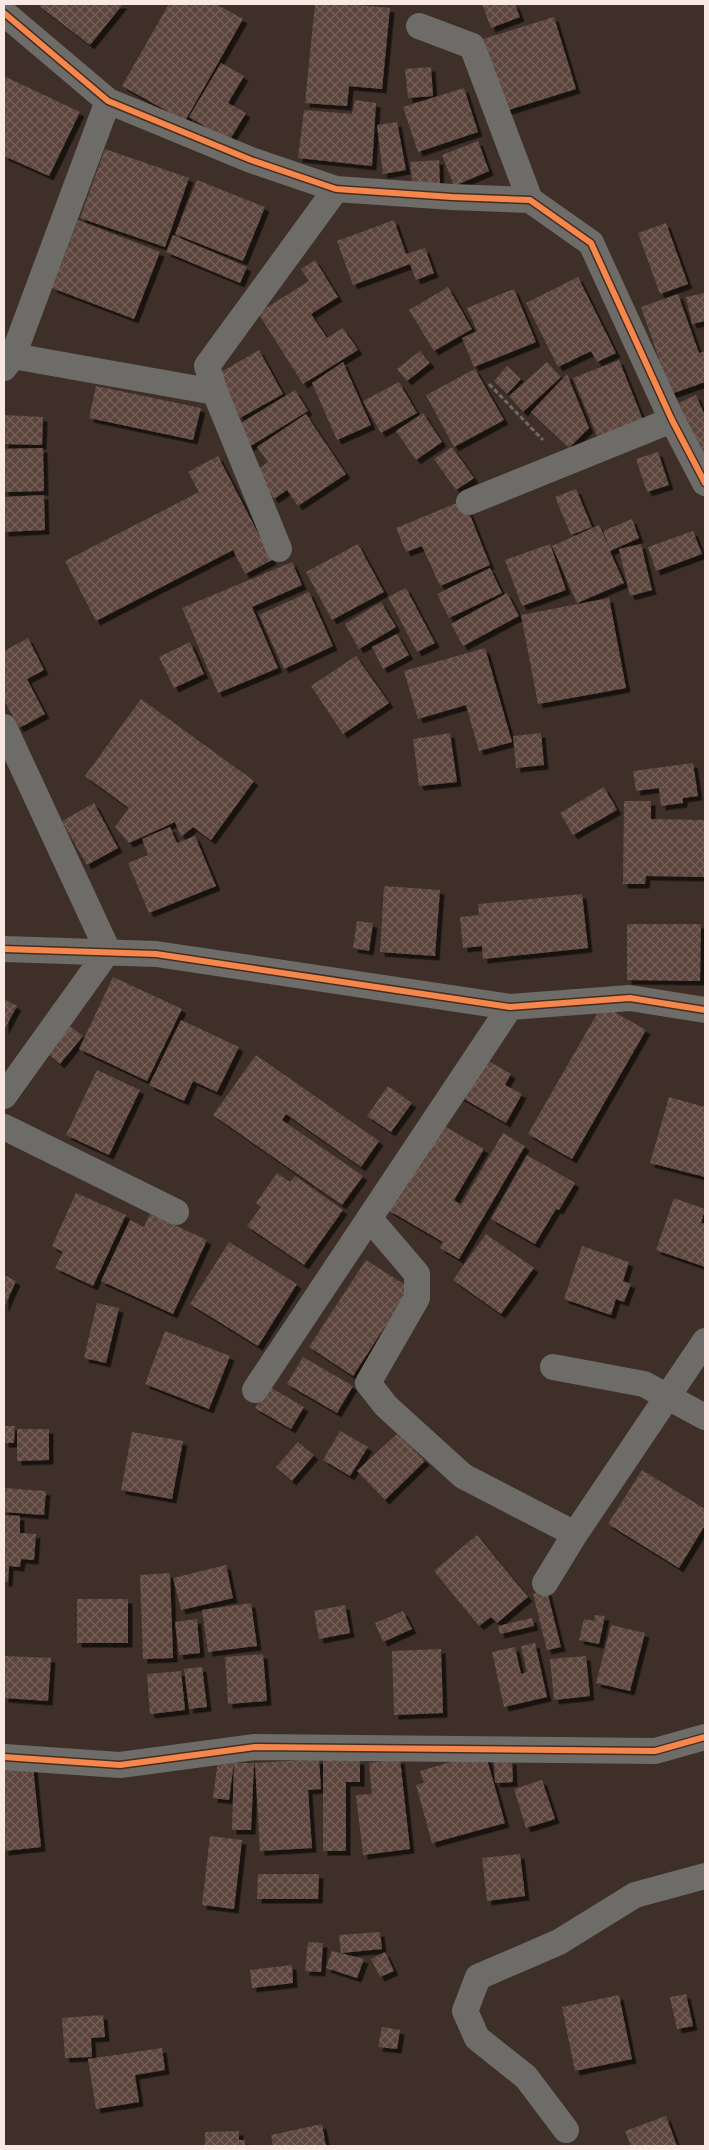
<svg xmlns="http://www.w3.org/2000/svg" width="709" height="2150" font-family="'Libre Baskerville',serif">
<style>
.building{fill:url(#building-cross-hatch);filter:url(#shadow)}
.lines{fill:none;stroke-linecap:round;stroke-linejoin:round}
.path{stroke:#6e6965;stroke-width:3;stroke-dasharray:5 2.5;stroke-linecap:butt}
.minor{stroke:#6e6c69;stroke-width:26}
.cycleway-casing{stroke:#462d21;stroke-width:9}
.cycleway{stroke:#f5874c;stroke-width:6}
</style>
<defs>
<pattern id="building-cross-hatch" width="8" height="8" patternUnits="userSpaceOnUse" patternTransform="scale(1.25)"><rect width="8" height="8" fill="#5c453e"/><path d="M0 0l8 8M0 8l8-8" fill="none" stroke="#74605a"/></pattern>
<filter id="shadow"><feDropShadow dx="4.5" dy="4.5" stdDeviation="0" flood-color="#0009"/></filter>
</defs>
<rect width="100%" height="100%" fill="#3e3029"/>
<!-- building -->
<path class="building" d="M41,4H123L90,45L39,6Z
M169,4H216L243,19L185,121L122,86Z
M315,4H350L390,8L382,89L349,86L347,106L305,103Z
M482,4H515L520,17L491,28Z
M554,17L576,89L505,111L483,39Z
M221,63L244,76L228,103L246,113L229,141L189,117Z
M431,67L433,96L408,98L405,69Z
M6,77L80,112L49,176L4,156V82Z
M464,88L478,132L418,152L403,107Z
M355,100L376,103L372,166L298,158L304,110L352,114Z
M397,122L406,170L383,174L377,125Z
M478,141L489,171L454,186L442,155Z
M105,149L189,178L165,247L80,218Z
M439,160L440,187L413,190L410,162Z
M197,180L265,207L243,261L175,234Z
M78,220L160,252L134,319L52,288Z
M394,220L406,254L425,248L434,273L416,280L410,264L353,285L337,241Z
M666,223L688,284L660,294L638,233Z
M173,235L247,267L240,283L166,252Z
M315,260L338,297L311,314L327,338L343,328L358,350L303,384L258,313L309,281L301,269Z
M578,277L616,353L597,362L591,351L558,367L526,303Z
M448,287L472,329L434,351L409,310Z
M514,289L536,342L474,367L462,338L477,331L467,308Z
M705,293V321L692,324L686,297Z
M678,294L699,353L705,351V382L671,394L641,307Z
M259,350L283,394L240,418L216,375Z
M420,351L430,363L407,381L397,369Z
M619,360L645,425L600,443L573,378Z
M343,362L371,425L337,440L312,383Z
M547,362L561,377L523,412L509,396Z
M507,366L521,379L507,394L494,381Z
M475,369L504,420L454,447L426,395Z
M567,374L589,428L569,448L531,412Z
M399,382L417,413L381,433L363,401Z
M96,386L201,408L193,440L89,418Z
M295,390L308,411L249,447L236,426Z
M696,395L705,416V463L676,404Z
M423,413L442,442L416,460L396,431Z
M306,414L346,474L298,506L287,490L274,499L256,471L268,462L257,447Z
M4,415L43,417L42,445L4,444Z
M452,447L474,478L456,490L434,459Z
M43,448L44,491L4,492V449Z
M658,452L669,485L647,492L636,459Z
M218,456L272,560L245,574L233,550L96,621L65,561L199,492L188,472Z
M576,489L592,527L571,535L555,497Z
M44,495L45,530L4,532V497Z
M464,500L490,565L440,586L422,546L406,552L396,528Z
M632,519L639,538L610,551L624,583L577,603L552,546L599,525L609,547L603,531Z
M693,531L702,554L656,571L648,547Z
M358,544L384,592L332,620L306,572Z
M550,544L566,590L522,606L505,560Z
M641,544L652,590L630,596L619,549Z
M292,562L302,585L252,607L278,668L218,693L182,608Z
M490,568L502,593L449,618L437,594Z
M406,588L435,643L417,652L388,597Z
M309,592L333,646L284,669L259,615Z
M507,593L519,616L463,646L451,624Z
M609,598L626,688L538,704L521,615Z
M381,602L396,627L359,649L345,624Z
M397,634L409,655L383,669L372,647Z
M28,638L44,670L27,679L45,714L19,728L4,700V651Z
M190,642L204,674L174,688L159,657Z
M485,648L512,742L479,751L466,705L418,719L404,671Z
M356,656L389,703L343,734L311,686Z
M141,699L254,781L211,840L193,827L181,837L175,822L129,843L115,827L129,808L85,776Z
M450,733L457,782L419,786L413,739Z
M541,733L544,765L516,768L513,736Z
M693,763L698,796L683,798V803L661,806L659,788L636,791L633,771Z
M604,787L617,810L573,835L560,813Z
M624,801H651V819L705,820L704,877L646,876L645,884H623Z
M94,803L118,848L87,865L62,821Z
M170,827L177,843L195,836L216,886L149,913L128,863L148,855L142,839Z
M384,886L440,890L435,956L380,952Z
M582,894L588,948L483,959L482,946L463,948L460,917L479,915L478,904Z
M357,921L373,923L369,951L353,948Z
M627,924H701L700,981L627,980Z
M113,977L182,1009L147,1081L79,1049Z
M4,999L17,1006L4,1030Z
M602,1005L646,1030L572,1159L528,1134Z
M181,1020L239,1047L217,1092L193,1081L184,1101L149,1085Z
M65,1022L83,1036L60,1064L43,1050Z
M256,1055L379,1141L361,1167L286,1114L282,1120L363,1176L342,1205L213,1115Z
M487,1060L511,1074L505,1085L522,1094L506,1123L459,1096Z
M97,1070L140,1090L109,1155L66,1135Z
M388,1086L412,1103L391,1132L367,1116Z
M669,1097L705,1107V1177L650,1163Z
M439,1123L484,1149L454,1200L461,1205L503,1133L525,1146L459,1259L440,1248L443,1242L388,1210Z
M527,1155L575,1183L559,1210L556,1209L535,1244L491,1219Z
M277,1173L290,1182L295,1176L343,1210L304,1265L247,1226L261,1207L256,1203Z
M76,1193L126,1215L93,1286L55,1268L63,1252L52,1246Z
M674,1198L705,1209L701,1223L705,1224V1267L656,1250Z
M150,1214L207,1240L173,1314L101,1281L130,1220L144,1227Z
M486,1234L534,1268L501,1314L453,1280Z
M229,1242L297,1284L258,1346L190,1304Z
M582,1246L629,1262L623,1281L631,1284L624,1302L616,1299L611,1315L564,1299Z
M366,1260L410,1288L353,1376L309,1347Z
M4,1275L16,1281L4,1308Z
M97,1303L119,1308L106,1363L84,1358Z
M165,1331L230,1356L209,1409L145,1384Z
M303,1357L353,1386L337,1413L287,1384Z
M268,1386L304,1407L291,1429L255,1408Z
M4,1426H15L14,1443H4Z
M17,1429H49V1460L17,1461Z
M340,1431L368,1447L350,1476L323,1460Z
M132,1432L183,1441L172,1499L121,1490Z
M398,1433L425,1461L385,1500L357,1471Z
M298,1442L314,1455L292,1481L276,1467Z
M642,1470L705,1509V1525L679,1568L608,1524Z
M4,1488L46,1491L44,1515L4,1512Z
M4,1515L20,1516V1533L36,1534L34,1560L21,1559L20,1567L9,1566L8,1582H4Z
M477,1535L528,1597L497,1623L491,1617L479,1626L434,1571Z
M226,1565L233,1598L181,1610L173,1578Z
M170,1573L173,1658L143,1659L140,1575Z
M547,1591L561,1647L547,1650L533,1594Z
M77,1599H128V1643H77Z
M251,1603L257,1646L208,1652L202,1610Z
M345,1605L350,1633L319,1639L314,1611Z
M403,1611L412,1629L383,1642L375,1623Z
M595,1615L605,1616L599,1644L579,1640L584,1619L594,1621Z
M532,1618L534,1626L500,1634L498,1626Z
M197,1619L200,1653L179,1655L175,1622Z
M611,1625L645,1633L630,1691L596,1683Z
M535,1643L547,1697L504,1707L492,1652L515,1647L521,1674L527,1672L521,1646Z
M441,1649L443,1713L394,1715L392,1651Z
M263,1654L267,1701L228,1704L225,1657Z
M4,1656L51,1658L48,1701L4,1698Z
M586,1656L590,1696L554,1700L550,1659Z
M202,1667L207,1707L189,1709L184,1669Z
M181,1671L185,1710L150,1714L147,1674Z
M485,1752L505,1823L432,1843L416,1785L424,1783L420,1771Z
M319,1759L321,1789L308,1790L312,1848L260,1851L255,1763Z
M400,1759L410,1849L363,1855L356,1795L372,1794L369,1763Z
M218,1760L234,1761L229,1800L213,1798Z
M323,1760H360V1782H346V1851H323Z
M512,1760L513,1782L495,1783L494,1761Z
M234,1763H254L251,1830H232Z
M33,1766L41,1847L4,1851V1769Z
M542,1780L555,1819L526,1828L514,1789Z
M210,1836L242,1840L234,1909L202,1905Z
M520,1854L525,1896L487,1901L482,1858Z
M258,1874H319L318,1899H257Z
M380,1932L382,1949L341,1953L339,1935Z
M308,1942L323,1943L321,1972L305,1971Z
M332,1951L364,1959L357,1978L326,1968Z
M385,1952L394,1971L380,1977L371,1959Z
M292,1965L293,1983L252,1988L250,1970Z
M686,1994L693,2026L677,2029L670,1997Z
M619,1995L632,2059L575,2071L562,2007Z
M103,2015L105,2037L91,2038L92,2057L65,2058L62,2018Z
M382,2027L400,2030L397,2049L378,2047Z
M162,2048L165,2070L135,2075L139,2102L96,2109L88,2059Z
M666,2116L677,2146H631L625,2131Z
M322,2124L326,2146H273L271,2135Z
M239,2131V2140H245V2146H205V2132Z"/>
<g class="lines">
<!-- path -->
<path class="path" d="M489,384L543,440"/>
<!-- minor -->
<path class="minor" d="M4,13L108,101L251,160L336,189L452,197L530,200L591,243L672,420L705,483
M419,26L472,46L530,200
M13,356L215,392
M4,368L13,356L108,101
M469,502L672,420
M279,549L215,392L207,366L336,189
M4,727L108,951L4,1096
M4,949L156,954L510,1007L630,998L705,1010
M4,1127L176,1212
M370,1219L417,1274V1298L368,1383L386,1406L463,1476L575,1534
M553,1367L644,1384L705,1417
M255,1390L510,1007
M545,1583L575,1534L705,1341
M4,1757L120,1765L255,1747L655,1751L705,1737
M566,2130L526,2077L477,2038L465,2011L478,1977L559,1942L635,1895L705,1876"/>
<defs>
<path id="cycleway" d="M4,13L108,101L251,160L336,189L452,197L530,200L591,243L672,420L705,483
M4,949L156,954L510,1007L630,998L705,1010
M4,1757L120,1765L255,1747L655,1751L705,1737"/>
</defs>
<!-- cycleway casing -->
<use href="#cycleway" class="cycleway-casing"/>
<!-- cycleway -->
<use href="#cycleway" class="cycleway"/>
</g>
<!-- border -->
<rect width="709" height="2150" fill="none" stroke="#fae9e2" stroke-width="10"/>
</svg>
